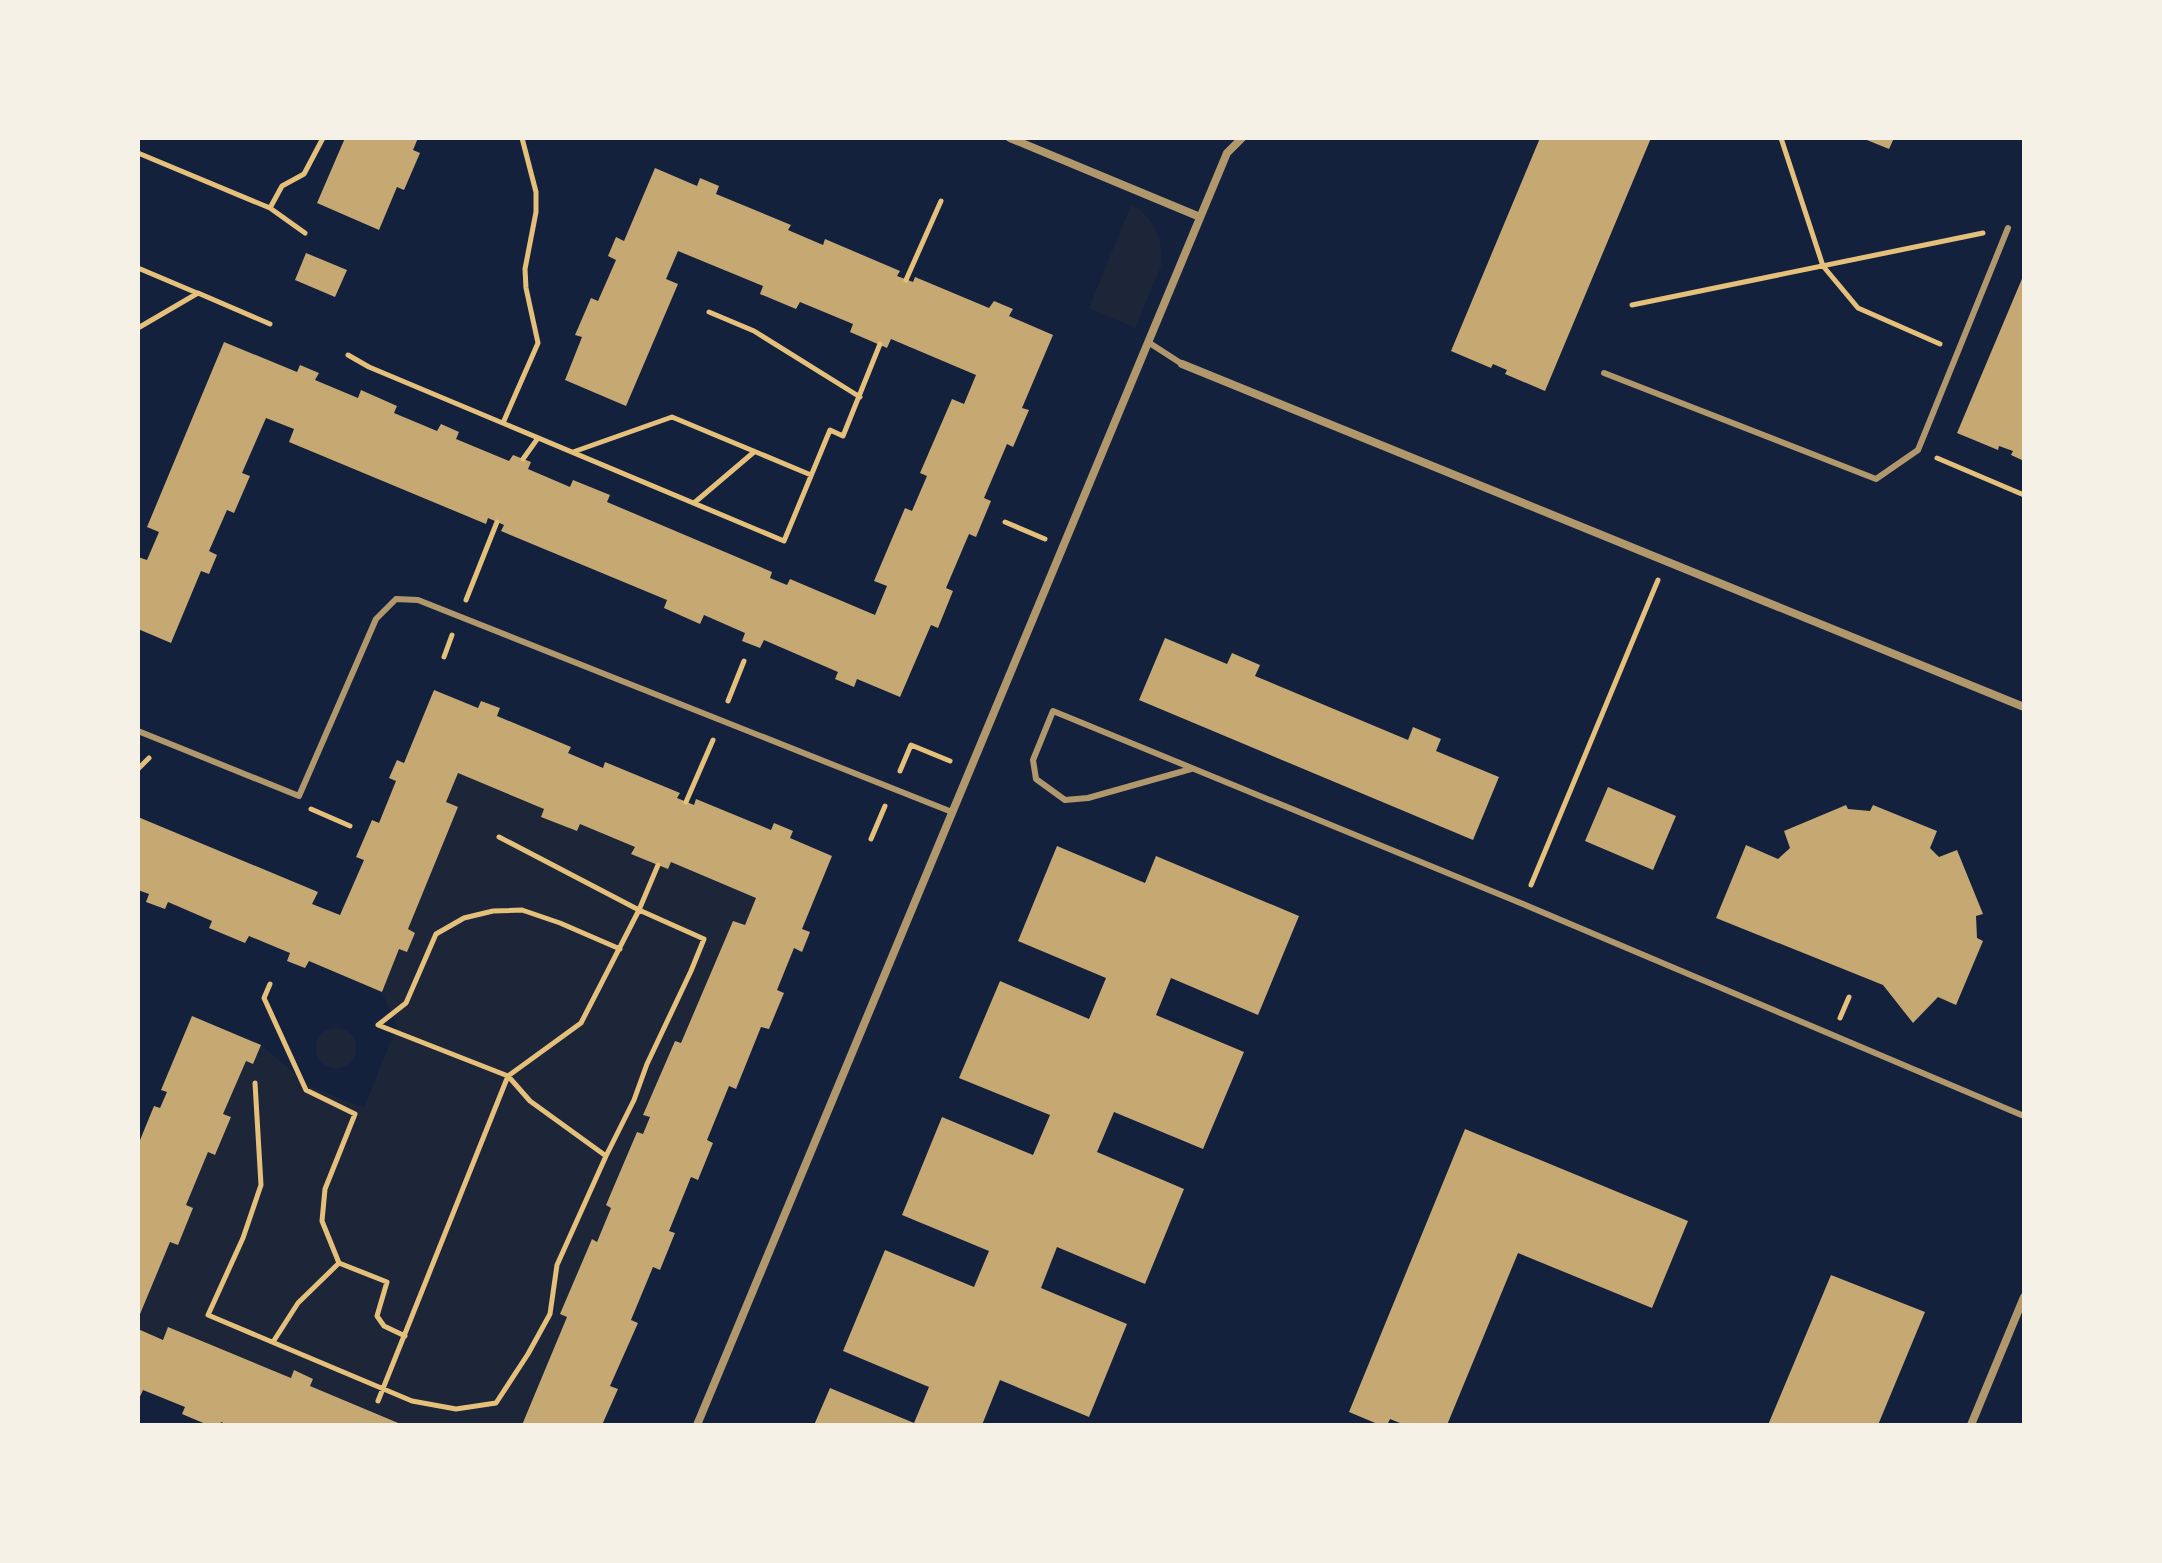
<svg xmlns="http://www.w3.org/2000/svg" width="2162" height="1563" font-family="Literata,serif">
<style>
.green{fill:#1d2539}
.building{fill:#c6a872}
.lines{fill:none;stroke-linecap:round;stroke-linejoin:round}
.path{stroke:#e5c07b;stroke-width:5}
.service{stroke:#b1986c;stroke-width:6}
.minor{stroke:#b1986c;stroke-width:8}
</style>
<rect width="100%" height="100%" fill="#14213d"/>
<!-- green -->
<path class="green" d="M1131,205C1153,214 1165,244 1161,266L1135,328L1089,308Z
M458,773L544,809L542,817L577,831L580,824L635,847L632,854L668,869L671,862L756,898L745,925L733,921L681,1043L674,1041L644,1115L650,1117L643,1134L636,1132L606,1205L611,1208L597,1242L591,1240L561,1313L567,1317L522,1425H403L310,1386L313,1379L294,1371L291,1378L168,1327L163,1340L138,1329V1319L170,1242L192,1208L186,1205L208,1152L216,1154L231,1118L223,1114L246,1061L254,1064L261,1045L310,1086L364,1108L397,1026L382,992L399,949L407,951L415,933L408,929L458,808L446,802Z
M316 1048a20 20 0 1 1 40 0a20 20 0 1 1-40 0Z"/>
<!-- building -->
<path class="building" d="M345,138H418L413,150L420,153L404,190L397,187L379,230L317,203Z
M1540,138H1651L1545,391L1505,374L1507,370L1493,364L1491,368L1451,351Z
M1862,138H1894L1889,149Z
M655,168L697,186L700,178L719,186L716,194L791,225L788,230L823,245L825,239L900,271L897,276L913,282L915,277L989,308L994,301L1013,309L1009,316L1053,335L1022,408L1029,410L1013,447L1007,444L984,498L991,501L976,537L969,534L946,588L953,591L938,628L931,625L900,697L857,679L854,687L835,679L838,672L764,640L760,648L742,641L745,633L704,615L700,624L664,608L667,600L501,531L504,525L488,518L486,524L289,442L294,429L266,418L242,473L250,476L234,513L227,510L209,551L217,555L209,574L201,571L171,643L138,629V557L147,560L159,532L147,527L224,342L297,372L300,365L319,373L315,380L358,398L361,390L397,406L394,413L437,431L441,424L459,432L456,439L509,461L513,455L531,462L528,469L570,487L573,480L610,495L607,502L772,572L770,578L787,585L790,579L875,615L887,586L874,581L905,508L912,511L927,476L920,473L952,399L964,404L976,375L891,339L887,348L850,332L853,324L800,302L796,309L760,294L763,286L678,251L666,279L678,284L626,406L565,380L582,337L575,335L591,298L598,301L616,260L608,256L616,237L624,241Z
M306,253L347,270L335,297L295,280Z
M2024,274V461L2011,455L2013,451L1999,446L1998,450L1957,433Z
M1165,638L1227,664L1232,653L1260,665L1255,676L1408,740L1413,727L1441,739L1436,751L1499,777L1473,840L1139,700Z
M434,690L478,708L481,701L500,708L497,716L571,747L568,753L603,768L605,762L680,793L677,798L694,805L696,799L771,830L774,823L793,831L790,838L832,856L802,929L810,932L802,952L794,948L777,990L784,993L769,1029L761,1027L736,1089L729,1086L707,1140L713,1143L698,1180L691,1177L669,1231L675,1233L660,1270L653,1267L631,1320L638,1323L610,1386L618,1389L602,1425L595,1423L594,1425H522L567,1317L560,1314L592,1239L597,1242L611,1208L606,1205L637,1132L643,1134L650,1117L643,1115L675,1041L681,1043L733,921L745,925L756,898L671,862L668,869L658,865L631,854L635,847L580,824L577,831L541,817L544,809L458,773L446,802L458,807L408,929L415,933L407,952L399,949L382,992L309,961L305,968L287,961L290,953L249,936L245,943L209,928L212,921L168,902L165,909L146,902L149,894L138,890V817L318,892L312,904L340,915L364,860L356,857L372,820L379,823L396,781L389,778L397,760L404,763Z
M1608,787L1676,816L1653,870L1585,841Z
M1846,805L1848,809L1870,811L1873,805L1937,831L1930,848L1939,857L1957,850L1983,914L1976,916L1977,938L1983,941L1956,1005L1938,997L1913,1023L1883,985L1716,918L1746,845L1778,859L1790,848L1784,831Z
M1057,846L1145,883L1156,856L1299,916L1258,1015L1171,978L1156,1015L1244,1052L1203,1149L1114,1112L1097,1152L1184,1189L1145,1284L1057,1247L1041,1288L1127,1324L1089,1417L1000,1380L982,1425H814L830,1388L914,1423L929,1387L843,1351L885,1250L974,1287L989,1251L902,1215L942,1117L1033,1155L1050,1115L959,1078L1000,981L1089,1019L1106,978L1018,941Z
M192,1016L261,1045L253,1064L246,1061L223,1114L231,1117L215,1155L208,1152L186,1205L193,1208L178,1245L170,1242L138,1319V1145L154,1106L160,1108L167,1092L161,1090Z
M1465,1129L1688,1221L1652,1308L1518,1253L1447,1425H1405L1390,1419L1387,1425H1380L1349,1412Z
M1831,1275L1925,1312L1878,1425H1768Z
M168,1327L291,1378L294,1370L313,1379L310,1386L403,1425H228L221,1422L220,1425H208L182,1414L185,1407L143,1390L138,1401V1329L163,1340Z"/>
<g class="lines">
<!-- path -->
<path class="path" d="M1781,138L1823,266L1858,308L1940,344
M138,153L270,208L305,233
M270,208L282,186L304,174L323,138
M138,268L197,293
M906,280L941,201
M1632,305L1983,233
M709,312L754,331L860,397
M138,328L198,293L270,324
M348,355L369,367L784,541L830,430L843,436L880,344
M503,423L538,343L526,288L525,269L536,212V192L522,138
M573,452L672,417L811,475
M1937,458L2024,495
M523,459L538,438
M694,503L754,452
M1005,522L1045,539
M466,600L497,522
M444,657L452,635
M728,701L744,661
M138,769L149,758
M900,771L911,745L950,761
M686,802L713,740
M311,809L350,826
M871,839L885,806
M1531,885L1658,580
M270,984L264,998L306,1090L355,1114L325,1189L322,1221L339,1263L298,1303L273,1342
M1840,1018L1849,997
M255,1083L261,1185L243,1238L208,1315L412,1401L456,1409L496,1403L528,1354L550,1314L557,1265L606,1156L530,1101L508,1076L378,1025L406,1003L436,934L464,918L493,911L522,910L560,923L620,949
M606,1156L634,1100L647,1064L691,971L704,939L639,910L658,865
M339,1263L387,1282L377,1316L384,1326L405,1336
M378,1401L508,1076L581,1023L639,910L499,837"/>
<!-- service -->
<path class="service" d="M1148,342L1182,364
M1604,373L1876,479L1918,450L2008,228
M138,731L299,796L376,619L396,599L418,600L952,812
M1191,769L1088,798L1065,800L1036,779L1033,760L1053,711L1523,904L2024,1116"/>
<!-- minor -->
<path class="minor" d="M1010,138L1200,217
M1182,364L2024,707
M697,1425L1227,153L1242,138
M1971,1425L2024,1297"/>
</g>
<!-- border -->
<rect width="2162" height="1563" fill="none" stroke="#f6f1e7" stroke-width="280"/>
</svg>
